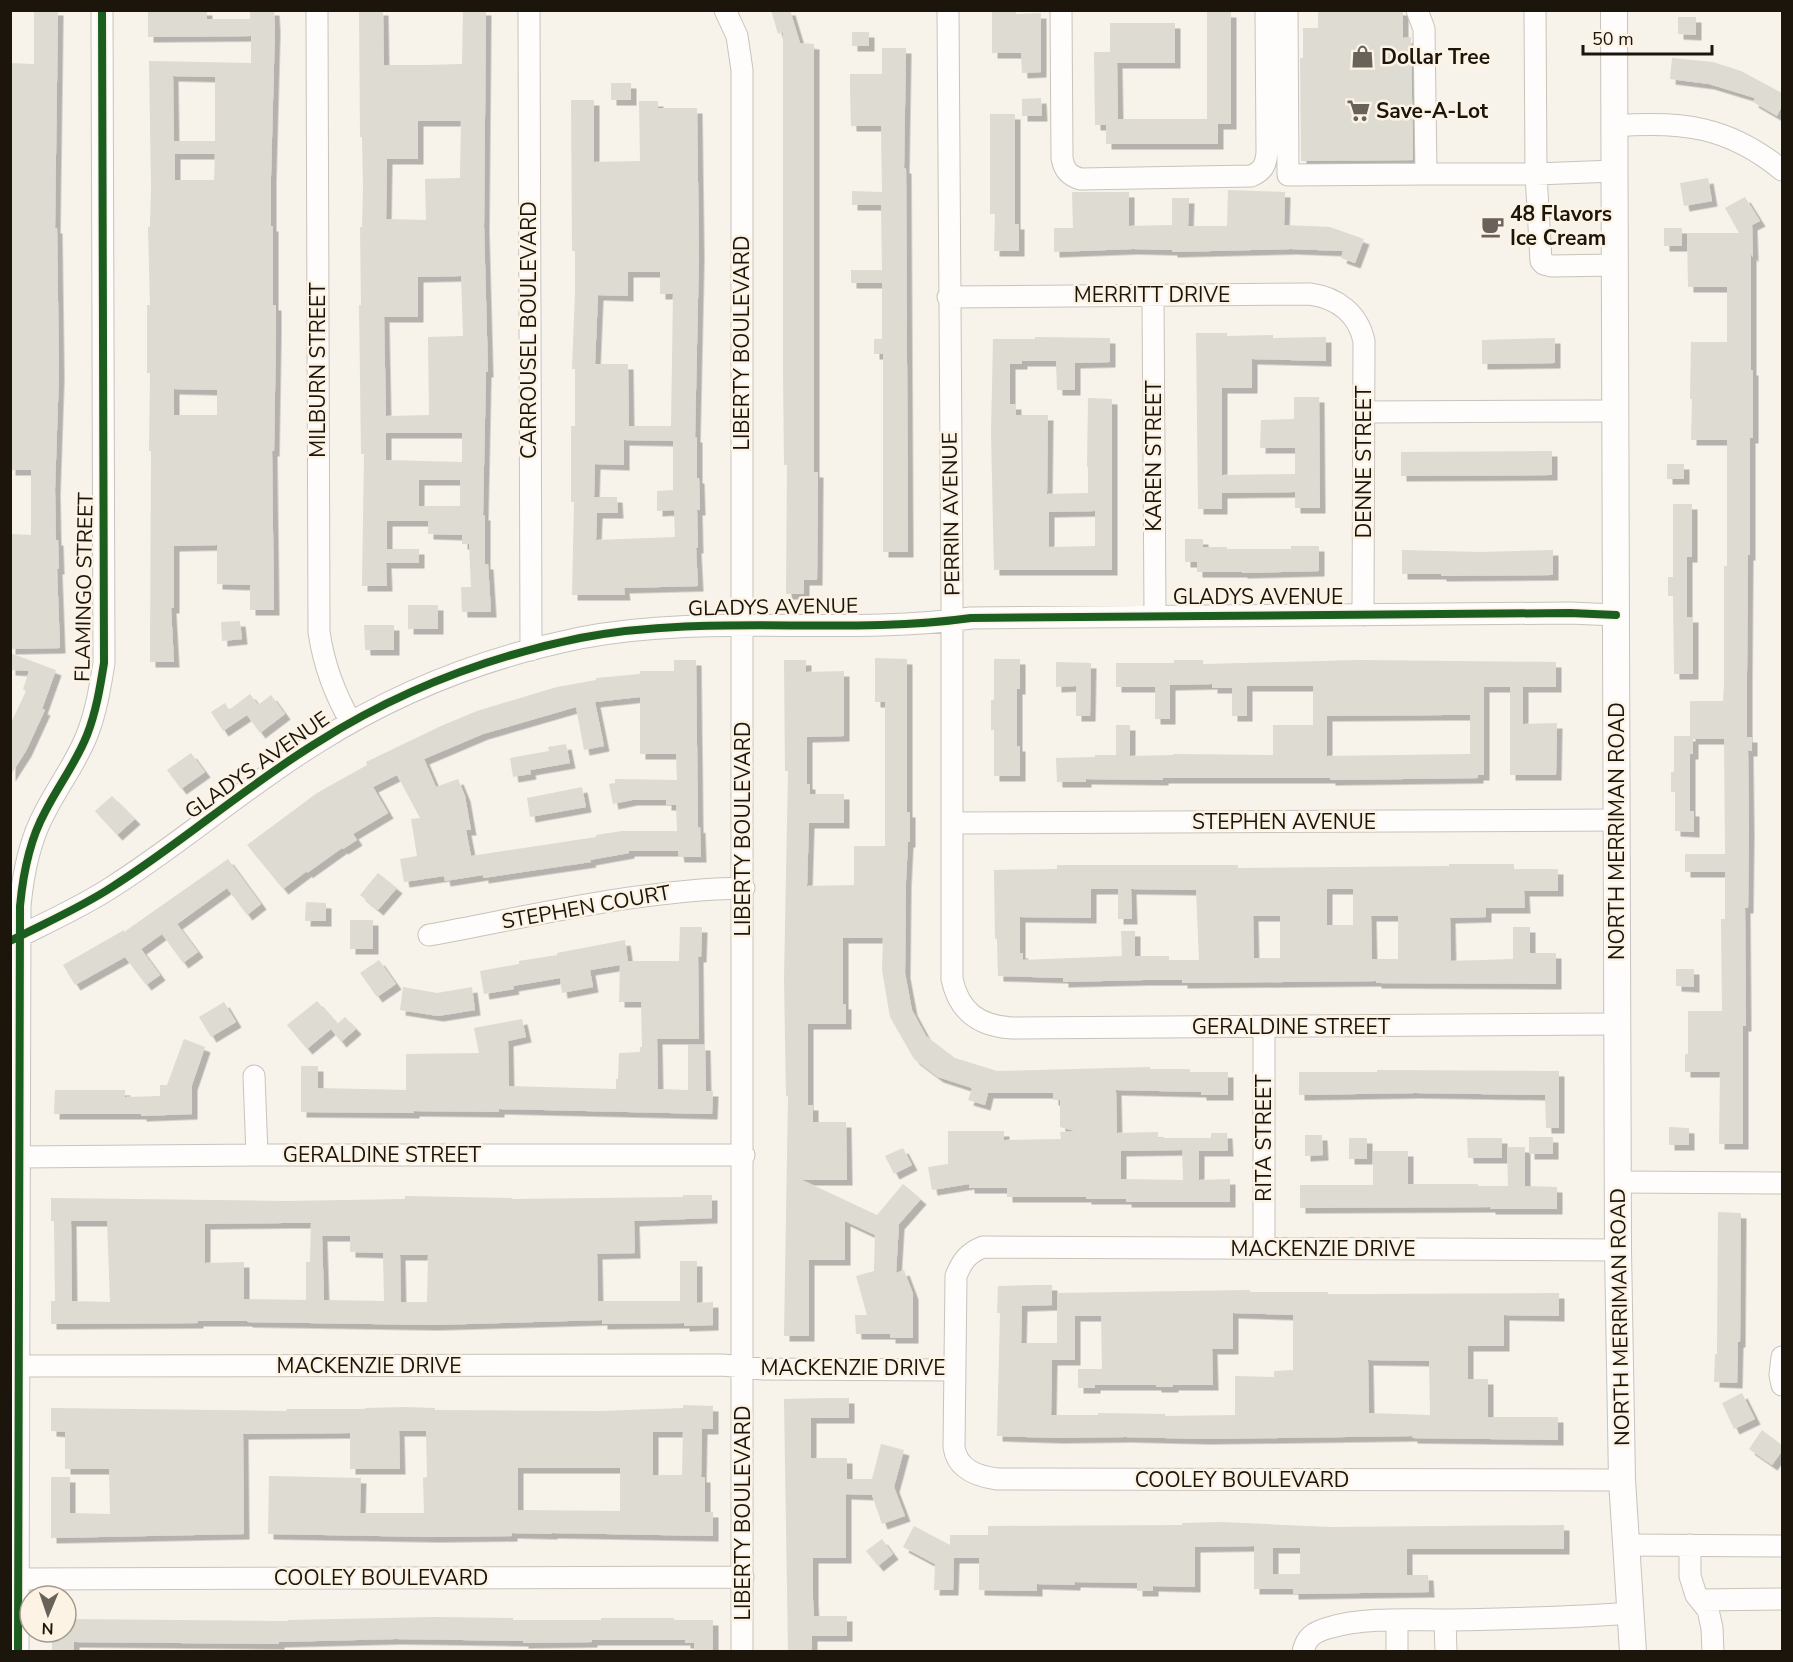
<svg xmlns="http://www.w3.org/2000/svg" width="1793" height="1662" font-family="'Nunito Sans',sans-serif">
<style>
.building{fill:#dddbd2;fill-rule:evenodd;filter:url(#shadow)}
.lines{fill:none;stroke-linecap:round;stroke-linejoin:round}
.minor-casing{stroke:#c8c3bb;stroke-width:23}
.major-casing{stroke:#c8c3bb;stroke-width:28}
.minor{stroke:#fefdfc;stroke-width:21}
.major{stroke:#fefdfc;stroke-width:26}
.cycleway-casing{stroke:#fdf3e4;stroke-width:11}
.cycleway{stroke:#1b5e20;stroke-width:8}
.labels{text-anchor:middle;stroke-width:5;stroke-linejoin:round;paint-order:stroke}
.poi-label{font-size:21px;font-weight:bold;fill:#1b150c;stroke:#fdf3e4;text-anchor:start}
.street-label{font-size:21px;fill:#1b150c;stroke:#fdf3e4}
</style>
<defs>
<filter id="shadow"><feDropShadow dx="5.5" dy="5.5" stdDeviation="0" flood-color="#0004"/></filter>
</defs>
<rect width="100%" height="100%" fill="#f7f2ea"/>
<!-- building -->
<path class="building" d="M34,10H58L55,228H57L59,373L55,490L56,540H58L59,569H57L60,648L10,649V534L31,535V470H10V63L34,64Z
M148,10H207V19H250V10H274L275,27L271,176V226H273V305H276V334L274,451H272L274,610H250V585L217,584V545L174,546V608H171L174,662H150L151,451H149L150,373H147V305H150L148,227H150L151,187L149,61L251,63V36L148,37ZM173,76L215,77V141H174ZM175,154H215L214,180H175ZM174,389L217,390V415H174Z
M359,10H383L384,65H427L462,64L463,10H486L484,226L488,372H486L483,515H485V564H488L491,612H462L461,587H471L469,544H462V535L428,534V521H387V549H419V563H386L387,586H362L364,454H361L359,305H361L360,227H362L363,187L362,137H360ZM418,121H461L460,178L425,179L426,220L386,219L387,159H418ZM461,276L463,336L428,337L429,415L386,416L384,317H418V277ZM386,433H462V462L386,460ZM419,480H460V506H419Z
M771,10H790L800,43L814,44V472H818L817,580H804V594H786L787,465H784L783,372V32L778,34Z
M992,10H1016V14L1041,13V72L1022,73L1021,53H992Z
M1318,10H1403V38L1411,37L1413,160L1301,161L1300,58H1303V28H1318Z
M1207,12H1231V124H1218V144H1106V125H1095L1094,52H1110V23H1175V63H1117L1118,119H1207Z
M1678,17H1696V35L1678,34Z
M852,32H869V46H852Z
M882,48H906L904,168H906L908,552H883V354H874V339H882V283H851V270H882L881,205H852V191L882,192L881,126H851L850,88V74H882Z
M1672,58L1713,62L1741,71L1782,93V106L1777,116L1753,102L1755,98L1709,84L1670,79Z
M611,83H631V100H611Z
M1041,98L1042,116H1022V99Z
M571,100H594V162L640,161L639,101H658V108H697L699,254L695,437H697V478H699L700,510H697L698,548H696L698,586L624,588L625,595H572L574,502H571V426H575V369H572L575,292V251H572ZM628,272H660V294H673L671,426H629L628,364H595L598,295L628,296ZM624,440L673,441V490L657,491V511L674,510L675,537L596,540L597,513H618L617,497H594L595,464L624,465Z
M990,114H1015V224H1019V251H994L995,214H990Z
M1708,178L1712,201L1684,206L1680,183Z
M1228,190L1285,192L1284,225L1330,227L1364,239L1355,263L1341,258L1343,251L1291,249L1172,252V250L1133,249L1054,252V228H1073L1072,192H1129V226L1172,225V198H1189L1188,226H1227Z
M1745,197L1760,221L1752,225L1753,257L1751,254V370H1753V438H1750V555H1748L1747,673V737H1752V751H1748L1749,830L1748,908H1745L1746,1026H1743V1144H1719L1720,1072H1685V1054H1688V1011H1722L1721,919H1725V872H1685V854H1725L1724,739H1693V754H1690V811H1694V832L1675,831V792H1671V772H1674V736H1690V701H1723L1724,684V566H1727V440H1691L1692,399H1690L1691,342H1727V287H1688L1687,233H1739L1725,208Z
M1664,228H1682V246H1664Z
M1196,333H1227V336L1273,335V338L1326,337V361L1252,359V388H1222V475L1295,474V448H1260L1261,420L1294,419V397H1319L1320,508H1295V492L1222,493V509H1198Z
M1035,337L1110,338V362L1075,363V390H1057L1056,361H1022V364H1010V404H1016V415H1048L1047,494L1088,493V467H1087L1088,398L1112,399V570H994L991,433L993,339H1035ZM1095,511V546L1049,547V512Z
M1555,338V363L1482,364V340Z
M1552,451V475L1401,476V452Z
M1667,464H1684V479H1667Z
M1673,504H1692V557H1687V617H1693V674H1674L1673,596H1668V577H1673Z
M1185,539H1203V547H1227V549H1291V546H1319V571L1242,573V572H1197V562H1185Z
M1402,550L1480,552L1553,550V575L1441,576V574H1402Z
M408,605H438V629H408Z
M240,621L242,639L222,641L221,622Z
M364,625H394V650H365Z
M10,653L56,670L42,709L45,710L26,751L10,776V725L26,691L23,689L29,671L10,670Z
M875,658L907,659V812H910V842H908L906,881L905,973L912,1010L926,1036L955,1058L997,1071L1150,1067V1069H1190V1072H1228V1095H1201V1092L1116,1090L1117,1133L1158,1132V1138H1211V1133H1227L1228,1151H1199V1180L1230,1179V1202H1126V1199H1086V1197H1007V1188H969V1184L932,1190L928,1167L948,1164V1131H1004V1140L1061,1139L1060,1132L1075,1131L1060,1127V1100H1053V1093H988L985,1105L968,1100L972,1088L938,1077L914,1059L890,1017L882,970L883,938H843V1004H846V1024H808V1105H813V1122H846L847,1180H802L877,1215L903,1184L921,1199L899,1224L896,1273L904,1270L913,1294V1338H890V1334H856L855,1315H867L856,1276L874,1271L875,1235L845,1221V1260H809V1336H784L788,1096H786L784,978L788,771H785L784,660H806V672L844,671V736L807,737V784H810V794H844V823H809L807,886L854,885V846H885V702H875ZM1182,1150L1183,1180L1121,1179V1151Z
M994,659H1020V689H1017V746H1020V776H994V730H991V700H994Z
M674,660H696L698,828L700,827L701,857H679L678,851H629V853L590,860L591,862L483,878V875L445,881L444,876L404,882L400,859L417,856L411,819L420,818L397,775L373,787L388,813L353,834L357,840L343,849L342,848L307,873V871L283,889L247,845L317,793L367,765L366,762L441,726L477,711L557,687L596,680V678L640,674V671H674ZM640,697V754H676L677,780L615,779V783L609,784L613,804L632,800H666V805H676L677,831H622L596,835V837L471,856L466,830H471L465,796L458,779L436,787L424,759L483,734L576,707L584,750L604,746L595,702Z
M1174,660H1203V664L1359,660L1556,662V687H1523V724L1557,723L1556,775H1510V687H1484V775H1478V778L1330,780V778H1163V780L1086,779V782H1057L1056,758L1095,757V755H1116V725H1130V756L1173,755V754L1273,755V725H1313V686H1247V716H1232V688H1212V684L1170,685V719H1155V687H1116V663H1174ZM1444,715H1470V754L1327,756V716Z
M1056,662L1091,663L1090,716H1076V686L1056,687Z
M250,694L258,705L271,695L285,714L260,733L247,715L223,731L211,712L225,703L229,710Z
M566,744L570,763L530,770L531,774L513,777L510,758L549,751L548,747Z
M191,753L205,772L181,789L167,770Z
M582,787L586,807L530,817L527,798Z
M112,796L135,819L117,835L95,811Z
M228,859L261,904L247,915L227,888L177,924L198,952L183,963L162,934L141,949L160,975L146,985L125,957L75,985L63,965L124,930V932Z
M1449,864H1514V869H1558V891H1524L1525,908H1486V917L1450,918L1451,961L1513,959V927H1530V953H1556V984L1376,983V981L1182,983V980H1144L1063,982V978L998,976L997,939H995L994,870L1057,869V865H1238V868L1449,866ZM1091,889H1118V919H1132L1131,889L1196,890L1199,960H1169V956H1135V931H1121L1122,956L1023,960V953H1020V917L1091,918ZM1327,889H1353V925H1327ZM1253,916H1280V958H1254ZM1371,916H1398V959H1372Z
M378,873L397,888L378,910L360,895Z
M306,902L326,903V921H305Z
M350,920H373V949H350Z
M680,927H702L701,957H698L699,1039H657L658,1089L688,1090V1045H705L706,1091H713L712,1114L499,1109V1112L414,1111V1113L301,1112V1066H318V1088L406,1090V1054L479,1053L474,1028L522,1019L526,1037L508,1041L509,1086L616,1089V1079H618L619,1053L640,1052V1047H642L641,1002H619L620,965L590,970L593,987L562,993L560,978L513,986L514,989L484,994L480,971L519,964V961L557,955V953L625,940L628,961H679Z
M379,960L396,984L377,997L360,973Z
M1676,969H1694V987L1676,986Z
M403,987L437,993L472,987L475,1010L438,1016L400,1010Z
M317,1001L337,1024L345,1017L356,1029L341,1042L331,1029L307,1049L287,1025Z
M224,1002L236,1022L211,1037L199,1017Z
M184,1039L205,1047L192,1085V1114L141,1116V1114H54L55,1090H125V1097L160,1096V1085H167Z
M1377,1070L1559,1071V1128H1546L1545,1095L1416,1093L1299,1095V1072H1377Z
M1669,1127L1689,1128V1145H1669Z
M1305,1135H1322L1323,1155L1305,1156Z
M1529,1137H1553V1154H1529Z
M1349,1138H1367V1159H1349Z
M1467,1138H1502V1158H1468Z
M1507,1147H1525V1186L1557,1187V1209H1490V1207L1300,1208V1185H1373V1151H1408V1184H1478V1186H1508Z
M903,1148L912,1165L894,1174L885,1156Z
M683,1195H712V1218L634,1221L635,1253L597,1254L598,1301H680V1261H697V1303L713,1302V1325L684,1326V1323L602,1324V1320L433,1325L247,1322V1321H198V1323L51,1324V1301H55L54,1221H51V1198L286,1201L405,1199V1196L512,1198V1199L683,1197ZM71,1221H107L110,1302L72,1301ZM283,1223H311L310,1262H306V1300L244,1299V1262L205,1263V1224ZM322,1236H350V1252L383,1253L384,1301L324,1300ZM400,1255H428L427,1302H401Z
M1718,1212L1741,1213L1740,1342H1738L1737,1383L1714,1382L1715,1354H1717Z
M1034,1285H1052V1305L1022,1306L1021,1343H1057V1293L1250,1290V1292H1328V1294H1368L1559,1293V1316L1504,1315V1346H1468V1379H1488V1417H1558V1440L1412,1438V1436L1204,1439L1125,1437L1059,1438L997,1436L1000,1313H997L998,1286ZM1233,1313L1293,1315V1370L1274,1371V1377L1235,1376V1415L1165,1416V1414L1098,1413V1415H1051L1052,1360H1075V1316H1101L1102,1369H1078V1388H1095V1385H1156V1387H1173V1385H1213L1212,1349H1233ZM1368,1360L1429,1361L1430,1415L1369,1413Z
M1742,1393L1755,1419L1734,1429L1722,1403Z
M830,1398H849V1418H811V1458H847V1479H872L881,1444L904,1450L894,1487L905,1516L882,1524L872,1495L846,1494V1558H813V1599L814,1616H847V1636H812V1652H788L784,1399Z
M683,1405L713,1406V1429H702L701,1477H705V1512H713V1536L552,1533V1534L512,1533V1536L434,1537L268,1534L269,1476L361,1478L360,1513H424L423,1478L427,1477L426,1431H399L400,1469H350V1433L243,1434L244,1534L51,1538V1477H70V1513L110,1514L109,1469H65V1432L51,1431V1408L286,1411L287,1409H365V1408L405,1407L435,1408V1410L601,1411L683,1408ZM653,1432H683L682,1475H653ZM518,1468H620V1511L518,1510Z
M1762,1430L1782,1445V1451L1772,1465L1749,1449Z
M1221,1522L1330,1527L1564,1525V1549H1407V1575H1428L1429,1592L1293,1594V1589H1254V1546L1195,1547V1587L1153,1586V1591H1137V1583L1075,1582V1585L1037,1584V1591L979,1590V1558H954L953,1590H934L935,1564L903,1547L914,1526L950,1545V1535H988V1526L1182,1525V1523ZM1273,1548H1300V1574H1273Z
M882,1539L893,1554L878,1566L866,1551Z
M435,1617L513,1618V1620H601V1618H674V1620H713V1652H694V1643H685V1640H592V1642L523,1643V1641L396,1639L279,1642V1644L74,1642V1652H52V1632H66V1619L288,1621V1620Z"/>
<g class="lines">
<defs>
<path id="minor" d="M317,10L319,632C324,666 334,693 351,722
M529,10L531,650
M725,10L737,36L742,70V1652
M948,10L952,601V979C959,1012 979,1026 1012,1028L1617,1024
M1061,10L1062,158C1064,170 1069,176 1081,179L1251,176C1263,171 1266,165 1267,152L1266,10
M1287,10L1288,175L1426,174
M1417,10L1424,29L1426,174H1536L1535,10
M1615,126C1682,121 1728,126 1782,170
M1615,171L1536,174L1541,261L1544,264L1552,266L1615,265
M1153,295L1155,616
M948,297L1310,294C1337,298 1358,313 1364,341L1363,615
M1364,412L1616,411
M952,823L1617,820
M429,935C533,916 637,890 744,888
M10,941C45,923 80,908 112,887C183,842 246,786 318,742C397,692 487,657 580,638C709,613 842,636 971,618L1570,613L1616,615
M254,1076L257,1155
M20,1157L257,1155H744
M1618,1182L1782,1183
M1264,1248V1027
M1618,1250L983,1247C968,1253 962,1261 956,1276L954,1447C957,1469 976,1476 997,1479L1622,1480
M1782,1357L1780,1375L1782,1385
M20,1366L722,1365L764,1369L955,1370
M1625,1545L1782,1546
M1690,1545V1576L1696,1595L1708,1610L1712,1628L1713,1652
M19,1579L743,1577
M1700,1600L1782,1599
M1397,1620V1652
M1445,1620L1446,1652
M18,1652L20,906C23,874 29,841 45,812C58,786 76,763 87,735C96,712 100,688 104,663L102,10
M1303,1652C1306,1637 1314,1632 1328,1628C1365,1617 1409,1620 1447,1620C1509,1619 1570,1618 1631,1613"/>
<path id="major" d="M1614,10L1618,1250L1622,1480L1633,1652"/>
</defs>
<!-- minor casing -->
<use href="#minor" class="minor-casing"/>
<!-- major casing -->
<use href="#major" class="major-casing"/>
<!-- minor -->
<use href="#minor" class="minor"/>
<!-- major -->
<use href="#major" class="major"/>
<defs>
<path id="cycleway" d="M10,941C45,923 80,908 112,887C183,842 246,786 318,742C397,692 487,657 580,638C709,613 842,636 971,618L1570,613L1616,615
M18,1652L20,906C23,874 29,841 45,812C58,786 76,763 87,735C96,712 100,688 104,663L102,10"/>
</defs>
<!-- cycleway casing -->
<use href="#cycleway" class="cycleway-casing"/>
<!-- cycleway -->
<use href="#cycleway" class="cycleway"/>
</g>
<!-- icons -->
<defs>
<symbol id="shop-bare" viewBox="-9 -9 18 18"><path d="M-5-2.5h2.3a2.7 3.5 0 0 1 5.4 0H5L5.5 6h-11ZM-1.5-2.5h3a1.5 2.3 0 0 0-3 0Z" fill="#68625a" stroke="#fdf3e4" stroke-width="2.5" paint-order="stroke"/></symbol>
<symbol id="supermarket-bare" viewBox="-9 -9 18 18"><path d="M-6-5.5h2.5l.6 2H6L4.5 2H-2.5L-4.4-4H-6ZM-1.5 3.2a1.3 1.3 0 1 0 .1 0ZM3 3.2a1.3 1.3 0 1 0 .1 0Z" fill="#68625a" stroke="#fdf3e4" stroke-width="2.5" paint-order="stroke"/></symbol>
<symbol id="cafe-bare" viewBox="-9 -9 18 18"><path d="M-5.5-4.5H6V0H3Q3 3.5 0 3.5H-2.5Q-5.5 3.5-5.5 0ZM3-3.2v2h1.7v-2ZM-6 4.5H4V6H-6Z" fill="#68625a" stroke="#fdf3e4" stroke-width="2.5" paint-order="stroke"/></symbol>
</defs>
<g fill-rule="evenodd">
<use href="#shop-bare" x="1346" y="40" width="33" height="33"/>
<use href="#supermarket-bare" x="1342" y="94" width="33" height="33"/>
<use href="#cafe-bare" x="1476" y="210" width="33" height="33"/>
</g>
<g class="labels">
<!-- poi labels -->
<g class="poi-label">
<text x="1381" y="64">Dollar Tree</text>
<text x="1376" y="118">Save-A-Lot</text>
<text x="1510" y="221">48 Flavors<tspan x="1510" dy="24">Ice Cream</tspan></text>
</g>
<!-- street labels -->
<g class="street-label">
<text x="1152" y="302">MERRITT DRIVE</text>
<text transform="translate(529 330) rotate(-90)" y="7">CARROUSEL BOULEVARD</text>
<text transform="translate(742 343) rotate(-90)" y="7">LIBERTY BOULEVARD</text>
<text transform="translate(318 370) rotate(-90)" y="7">MILBURN STREET</text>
<text transform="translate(1154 456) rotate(-90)" y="7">KAREN STREET</text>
<text transform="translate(1364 462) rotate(-90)" y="7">DENNE STREET</text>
<text transform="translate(951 514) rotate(-91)" y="7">PERRIN AVENUE</text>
<text transform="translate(84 587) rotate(-89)" y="7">FLAMINGO STREET</text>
<text x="1258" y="604">GLADYS AVENUE</text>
<text transform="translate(773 607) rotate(-1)" y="7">GLADYS AVENUE</text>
<text transform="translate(257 765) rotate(-35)" y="7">GLADYS AVENUE</text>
<text x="1284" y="829">STEPHEN AVENUE</text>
<text transform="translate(743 829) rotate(-90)" y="7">LIBERTY BOULEVARD</text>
<text transform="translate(1617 831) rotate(-90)" y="7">NORTH MERRIMAN ROAD</text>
<text transform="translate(586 907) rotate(-10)" y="7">STEPHEN COURT</text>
<text x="1291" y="1034">GERALDINE STREET</text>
<text transform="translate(1264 1138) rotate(-90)" y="7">RITA STREET</text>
<text x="382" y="1162">GERALDINE STREET</text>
<text x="1323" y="1256">MACKENZIE DRIVE</text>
<text transform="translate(1620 1317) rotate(-91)" y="7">NORTH MERRIMAN ROAD</text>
<text x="369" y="1373">MACKENZIE DRIVE</text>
<text x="853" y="1375">MACKENZIE DRIVE</text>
<text x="1242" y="1487">COOLEY BOULEVARD</text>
<text transform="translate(743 1513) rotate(-90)" y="7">LIBERTY BOULEVARD</text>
<text x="381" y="1585">COOLEY BOULEVARD</text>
</g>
</g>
<!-- border -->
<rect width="1793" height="1662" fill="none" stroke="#1b150c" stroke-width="24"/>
<!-- north arrow -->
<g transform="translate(48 1614) rotate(182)"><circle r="28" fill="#fdf3e4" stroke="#a39a8e" stroke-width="1.5"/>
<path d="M0-4.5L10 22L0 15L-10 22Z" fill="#68625a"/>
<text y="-9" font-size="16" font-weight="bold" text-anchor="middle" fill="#1b150c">N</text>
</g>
<!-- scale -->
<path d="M1583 45v9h129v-9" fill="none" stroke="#1b150c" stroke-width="3"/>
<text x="1592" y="45" font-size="18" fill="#1b150c" stroke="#fdf3e4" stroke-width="4.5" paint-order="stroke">50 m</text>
</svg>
